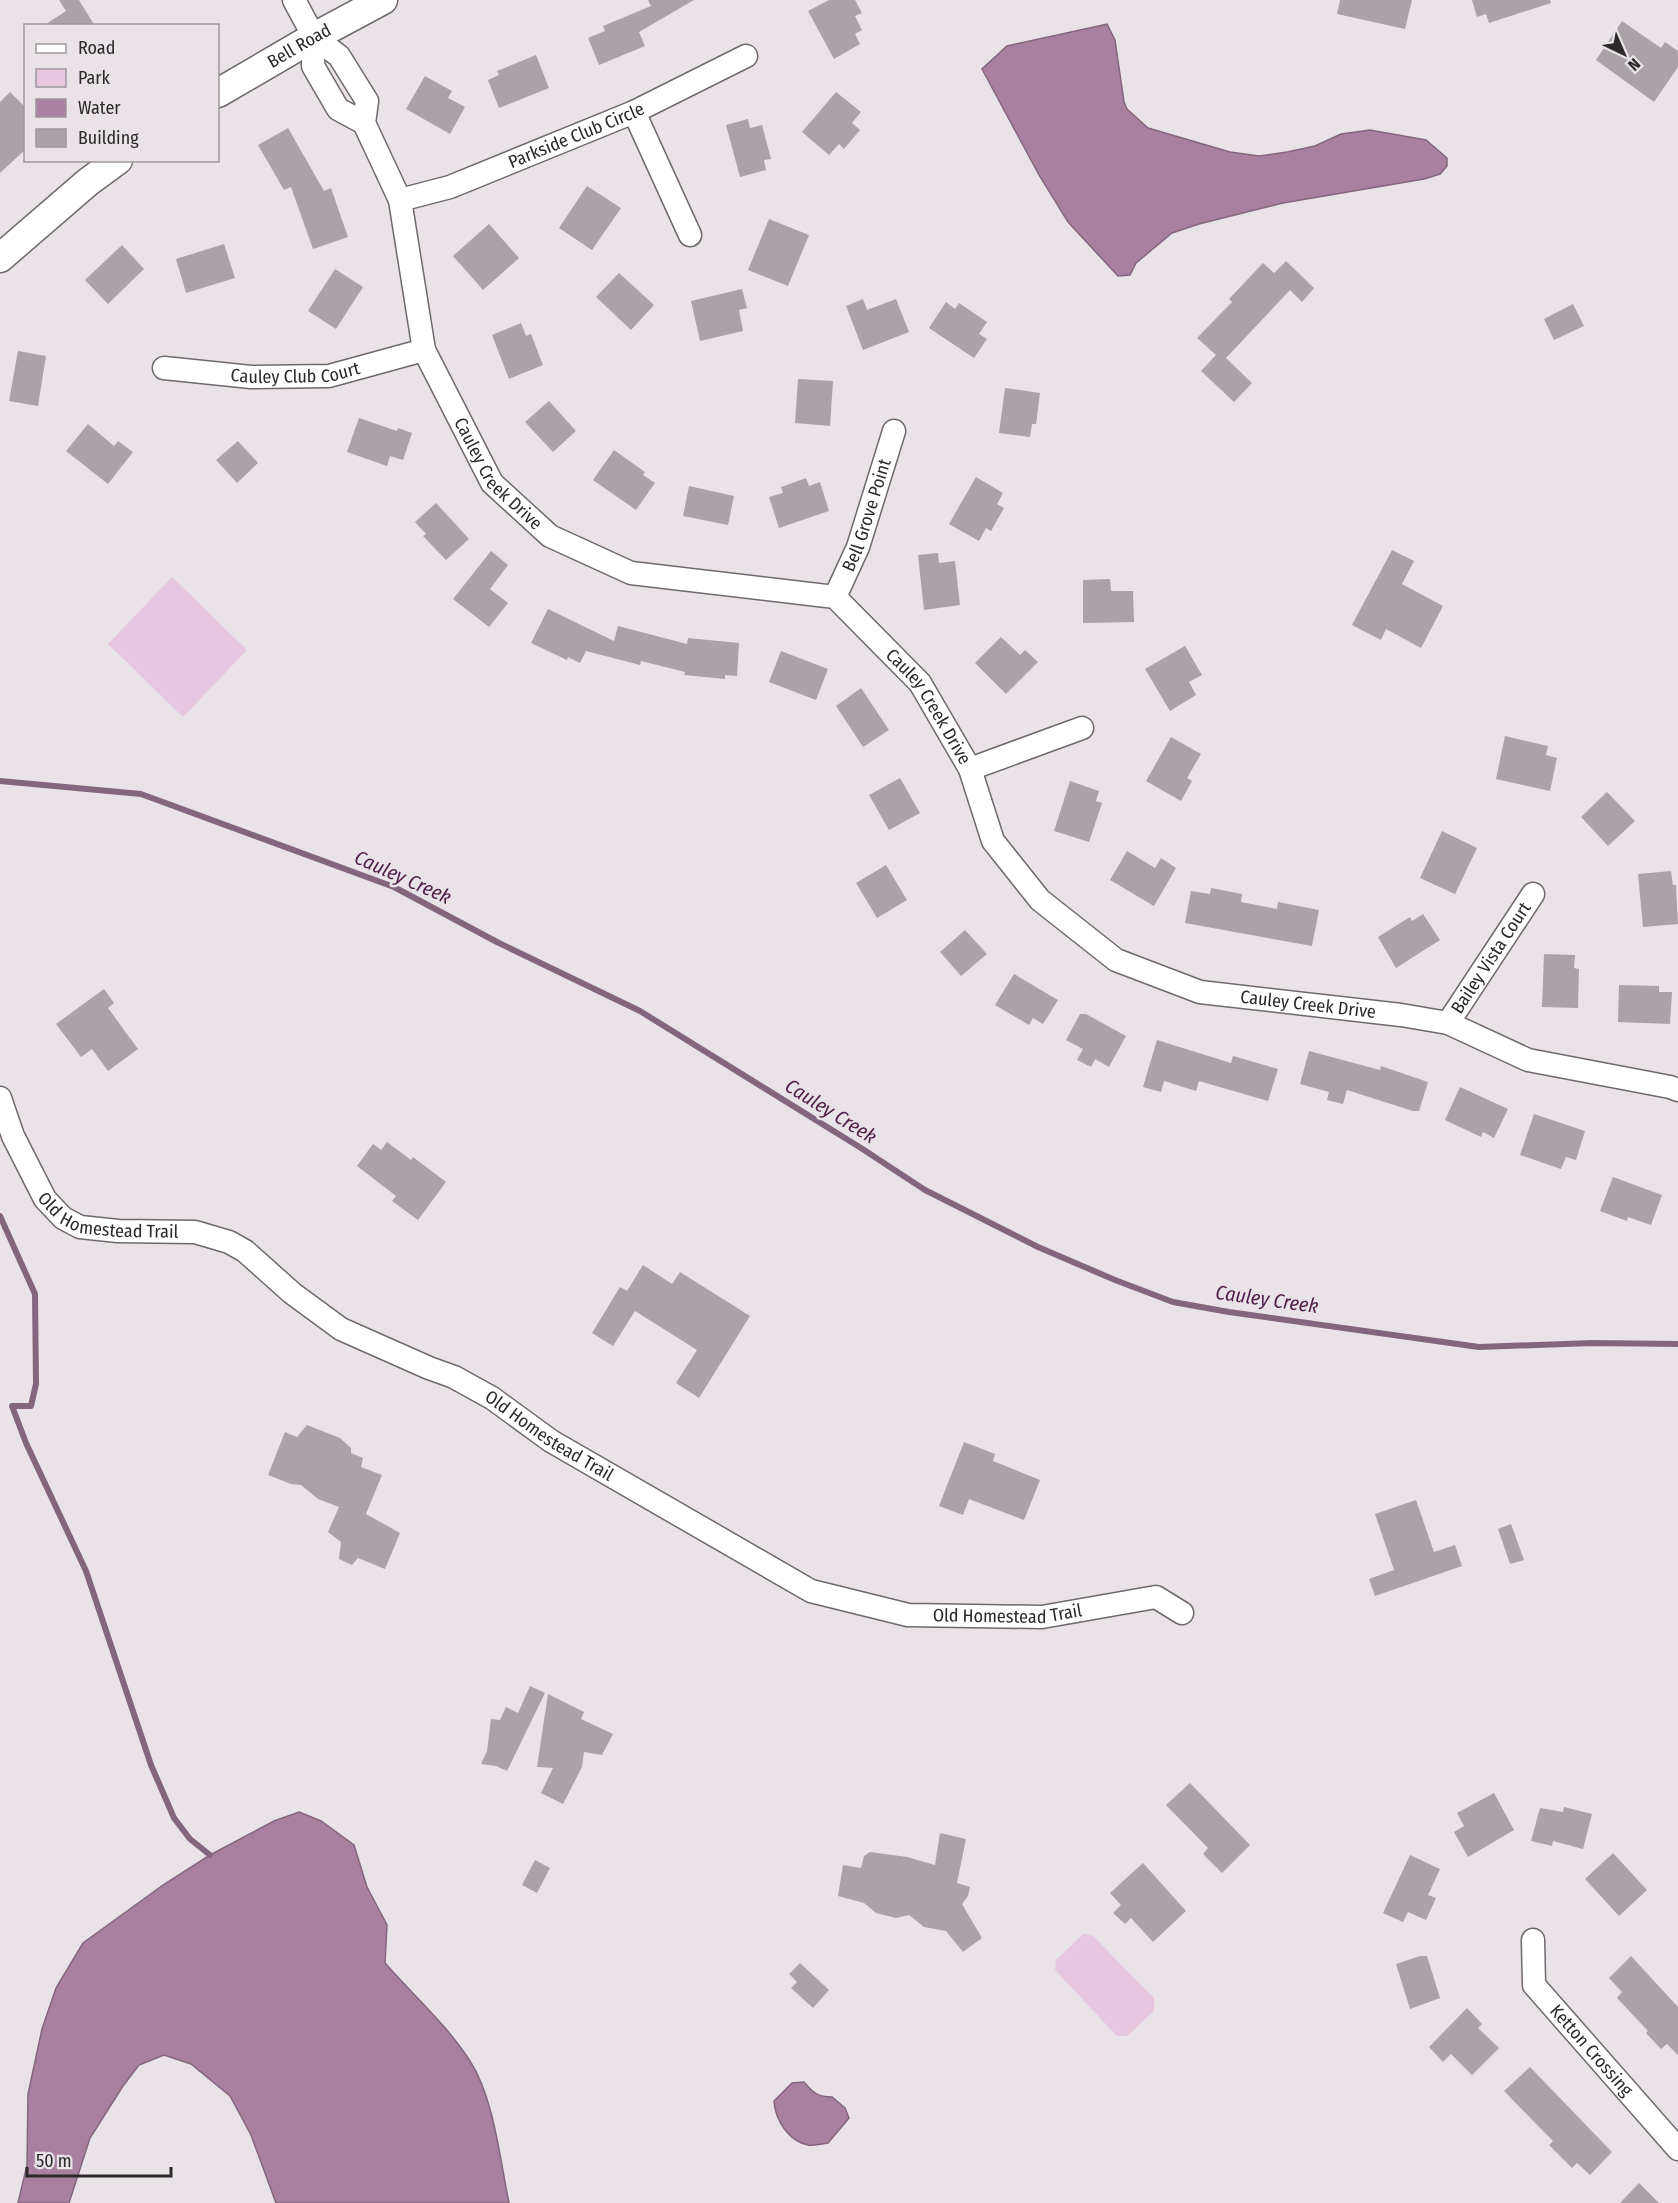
<svg xmlns="http://www.w3.org/2000/svg" width="1678" height="2203" font-family="'Fira Sans Condensed',sans-serif">
<style>
.green{fill:#e7c7e0}
.water{fill:#a880a0;stroke:#83667d;stroke-width:1.5}
.lines{fill:none;stroke-linecap:round;stroke-linejoin:round}
.stream{stroke:#83667d;stroke-width:6}
.building{fill:#a9a3a8}
.minor-casing{stroke:#6e696d;stroke-width:25}
.tertiary-casing{stroke:#6e696d;stroke-width:31}
.minor{stroke:#fff;stroke-width:22}
.tertiary{stroke:#fff;stroke-width:28}
.labels{text-anchor:middle;stroke-width:5;stroke-linejoin:round;paint-order:stroke}
.street-label{font-size:18px;fill:#2c292b;stroke:#e9e2e7}
.water-label{font-size:20px;font-style:italic;fill:#501d48;stroke:#e9e2e7}
</style>
<rect width="100%" height="100%" fill="#e9e2e7"/>
<!-- green -->
<path class="green" d="M172,577L247,650L183,717L108,644Z
M1083,1934L1093,1936L1154,1998V2011L1127,2036H1117L1055,1970L1056,1960Z"/>
<!-- water -->
<path class="water" d="M1107,24L1115,40L1124,102L1127,109L1148,128L1230,152L1259,156L1287,152L1315,146L1341,134L1370,130L1426,140L1447,158V166L1440,174L1424,179L1283,203L1199,224L1172,233L1136,263L1130,275L1118,276L1068,222L1039,175L982,69L1007,46Z
M299,1812L321,1821L354,1845L367,1887L387,1925L385,1963C413,1995 447,2025 470,2061C494,2098 500,2160 509,2203H276L251,2135L230,2096L191,2064L164,2055L139,2065L123,2086L90,2138L69,2203H18L27,2165L28,2094L42,2029L56,1988L83,1943L163,1885L210,1855L274,1821Z
M804,2082C813,2093 818,2097 832,2097L845,2108L849,2118L828,2143C822,2144 813,2146 808,2145C788,2141 775,2119 774,2101L792,2083Z"/>
<g class="lines">
<!-- stream -->
<path class="stream" d="M0,781L141,794L394,887L497,942L640,1011L861,1148L925,1190L1038,1247L1115,1280L1173,1302L1229,1312L1479,1347L1592,1343L1678,1344
M0,1216L35,1294L36,1384L31,1406H12L26,1443L86,1571L151,1765L174,1818L190,1839L210,1855"/>
</g>
<!-- building -->
<path class="building" d="M59,0H79L95,26H43L66,11Z
M648,0H694L639,32L645,46L599,65L588,38L605,31L603,26L651,6Z
M829,0H855L862,13L855,16L862,30L855,34L860,44L834,59L808,11Z
M1340,0H1412L1405,29L1337,14Z
M1472,0H1550L1551,3L1489,23L1486,14L1477,17Z
M1622,21L1661,48L1665,42L1678,51V67L1654,102L1596,60Z
M536,55L549,88L499,108L488,80L499,75L497,71Z
M425,76L452,91L448,98L465,107L450,134L406,109Z
M10,92L26,108V149L0,173V102Z
M836,92L861,112L852,123L860,130L844,149L839,144L829,155L802,132Z
M748,119L750,128L762,125L771,159L764,160L766,170L740,177L726,125Z
M288,128L324,191L331,188L348,237L313,249L291,187L284,190L258,145Z
M587,186L621,208L592,250L559,228Z
M769,219L809,235L788,286L748,270Z
M489,224L519,258L483,290L453,256Z
M224,244L235,278L186,293L176,259Z
M122,245L144,269L108,304L85,280Z
M1286,261L1314,288L1302,302L1290,290L1226,358L1252,383L1234,402L1201,371L1216,355L1197,338L1232,302L1229,299L1263,263L1274,273Z
M335,269L363,287L336,329L308,311Z
M619,273L654,305L631,330L596,297Z
M742,289L747,308L739,310L743,331L700,341L691,301Z
M863,299L867,310L896,299L909,332L863,350L846,306Z
M946,302L955,309L959,303L987,322L979,334L987,339L974,358L929,328Z
M1573,304L1584,326L1554,340L1544,319Z
M521,323L526,336L531,334L543,365L509,379L492,335Z
M18,351L46,356L38,406L9,401Z
M798,379L833,381L830,426L795,423Z
M1005,388L1040,393L1036,424H1032L1030,437L999,433Z
M549,401L576,431L553,452L525,422Z
M359,418L397,431L398,428L412,433L403,460L390,456L387,466L347,452Z
M88,424L114,446L118,441L133,452L108,484L66,451Z
M238,441L258,463L237,483L216,460Z
M614,450L645,472L643,475L655,483L636,510L593,480Z
M976,477L1003,493L997,504L1004,508L991,531L986,528L979,541L949,524Z
M806,478L809,486L820,482L829,511L779,528L769,497L783,493L781,487Z
M689,486L734,496L728,525L683,516Z
M436,503L469,539L446,560L423,536L426,534L415,522Z
M1392,550L1414,561L1402,584L1443,606L1421,648L1386,629L1381,640L1352,625Z
M491,551L508,565L490,589L508,603L489,627L453,599Z
M938,553L939,563L955,561L960,605L924,610L918,555Z
M1110,579L1111,591H1133L1134,622L1083,623V580Z
M548,609L614,641L618,626L687,644L688,638L739,643L737,676L725,675V679L684,675L685,672L641,661L640,665L586,651L580,663L568,657L567,660L531,643Z
M1001,637L1020,655L1025,650L1038,662L1006,694L975,663Z
M1185,646L1202,675L1189,682L1196,695L1170,711L1145,669Z
M781,651L828,669L816,700L769,682Z
M861,688L889,730L863,747L836,706Z
M1505,736L1548,746L1546,755L1557,758L1550,791L1496,779Z
M1171,737L1201,754L1187,778L1192,781L1181,801L1146,781Z
M900,778L920,813L889,830L869,795Z
M1070,781L1099,791L1096,801L1102,803L1089,842L1054,831Z
M1607,792L1635,821L1608,846L1581,817Z
M1442,831L1477,848L1455,894L1420,878Z
M1127,851L1155,868L1161,858L1176,868L1154,906L1110,880Z
M886,865L907,900L877,918L856,883Z
M1671,871L1673,885H1676L1678,924L1643,927L1638,874Z
M1211,888L1242,894L1241,902L1277,909L1278,902L1319,910L1312,946L1185,923L1191,891L1210,894Z
M1423,914L1440,940L1396,968L1378,937L1410,917L1412,921Z
M965,930L987,954L961,976L940,952Z
M1544,954L1575,955L1574,968L1579,969L1578,1008L1542,1007Z
M1014,974L1058,1000L1043,1024L1033,1018L1029,1025L995,1005Z
M1619,985L1659,986V992H1672L1670,1024L1618,1022Z
M104,989L114,1003L108,1008L138,1049L108,1071L92,1049L81,1057L56,1024Z
M1080,1014H1086L1126,1036L1109,1067L1095,1059L1091,1067L1077,1060L1083,1049L1066,1040Z
M1157,1040L1231,1063L1233,1056L1278,1069L1268,1101L1199,1081L1196,1091L1164,1081L1161,1092L1143,1087Z
M1309,1051L1380,1070L1381,1066L1428,1082L1419,1111H1413L1347,1090L1343,1104L1327,1100L1329,1092L1300,1084Z
M1460,1087L1508,1109L1494,1138L1483,1132L1481,1137L1445,1120Z
M1534,1114L1585,1131L1576,1160L1566,1157L1561,1169L1520,1155Z
M387,1142L411,1160L413,1157L446,1182L418,1220L392,1201L396,1196L357,1166L373,1144L381,1150Z
M1613,1177L1662,1195L1651,1225L1628,1217L1627,1221L1600,1211Z
M643,1265L672,1284L680,1272L750,1316L699,1398L676,1383L697,1350L635,1311L613,1346L592,1333L620,1287L627,1291Z
M307,1425L340,1438L351,1448V1453L363,1458L361,1467L382,1475L366,1514L400,1533L385,1569L358,1558L352,1565L339,1559L341,1542L328,1532L339,1507L318,1499L301,1485L291,1484L268,1475L285,1432L297,1437Z
M964,1442L995,1454L993,1461L1040,1480L1024,1520L969,1499L963,1515L939,1506Z
M1416,1500L1434,1552L1455,1545L1462,1566L1375,1596L1369,1579L1394,1570L1375,1514Z
M1511,1524L1524,1560L1510,1564L1498,1529Z
M530,1686L545,1693L507,1771L496,1766L481,1764L487,1751L491,1719L500,1720L506,1707L518,1713Z
M548,1694L584,1712L581,1719L613,1734L602,1755L584,1752L582,1767L563,1804L541,1793L553,1768L537,1767Z
M1190,1783L1250,1845L1222,1873L1203,1854L1208,1848L1166,1805Z
M1494,1793L1514,1830L1468,1857L1454,1832L1464,1826L1457,1813Z
M1564,1807L1592,1814L1583,1849L1553,1841L1552,1846L1531,1841L1540,1808L1563,1812Z
M940,1833L966,1839L957,1883L970,1887L968,1896L962,1904L982,1938L963,1952L946,1931L924,1927L909,1915L896,1918L876,1913L864,1903L838,1896L843,1865L861,1868L864,1856L870,1852L907,1857L935,1865Z
M1613,1853L1647,1890L1619,1916L1585,1879Z
M1410,1855L1440,1869L1428,1895L1436,1898L1426,1920L1408,1912L1403,1922L1383,1913Z
M535,1860L550,1868L537,1893L522,1885Z
M1143,1863L1186,1911L1153,1942L1131,1918L1125,1924L1113,1913L1121,1905L1110,1893Z
M1420,1956H1427L1440,1998L1410,2009L1396,1964Z
M1631,1956L1678,2007V2055L1667,2044L1661,2049L1646,2033L1648,2031L1617,1998L1622,1992L1609,1978Z
M800,1963L829,1990L813,2008L791,1988L797,1982L789,1974Z
M1467,2008L1482,2024L1478,2028L1499,2048L1472,2075L1451,2054L1443,2062L1429,2047Z
M1530,2067L1612,2152L1590,2175L1577,2163L1572,2168L1549,2145L1553,2141L1504,2091Z
M1639,2183L1659,2203H1620Z"/>
<g class="lines">
<defs>
<g id="minor">
<path id="s1" d="M294,0L314,37L339,56L367,101L364,123L400,200L424,350L492,483L550,536L631,573L835,597L920,683L970,769L993,841L1040,900L1116,960L1200,992L1401,1015L1448,1023L1528,1060L1670,1087L1678,1090"/>
<path d="M314,37L313,66L338,109L364,123"/>
<path d="M634,112L690,235"/>
<path id="s2" d="M400,200L450,187L634,112L746,56"/>
<path id="s3" d="M164,368L251,377L329,376L424,350"/>
<path id="s4" d="M835,597L858,547L894,431"/>
<path d="M970,769L1082,728"/>
<path id="s5" d="M1448,1023L1533,894"/>
<path id="s6" d="M0,1098L13,1136L45,1199L63,1218L80,1227L118,1231L195,1232L229,1242L245,1251L292,1293L341,1329L429,1368L454,1377L492,1398L551,1441L811,1591L908,1615L1042,1617L1156,1597L1182,1613"/>
<path id="s7" d="M1533,1940L1534,1985L1678,2149"/>
</g>
<g id="tertiary">
<path id="s8" d="M218,93L314,37L383,0"/>
<path d="M0,258L88,182L118,160"/>
</g>
</defs>
<!-- minor casing -->
<use href="#minor" class="minor-casing"/>
<!-- tertiary casing -->
<use href="#tertiary" class="tertiary-casing"/>
<!-- minor -->
<use href="#minor" class="minor"/>
<!-- tertiary -->
<use href="#tertiary" class="tertiary"/>
</g>
<g class="labels">
<!-- street labels -->
<g class="street-label">
<text dy="6" stroke="none"><textPath href="#s8" startOffset="94">Bell Road</textPath></text>
<text dy="6" stroke="none"><textPath href="#s2" startOffset="188">Parkside Club Circle</textPath></text>
<text dy="6" stroke="none"><textPath href="#s3" startOffset="132">Cauley Club Court</textPath></text>
<text dy="6" stroke="none"><textPath href="#s1" startOffset="531">Cauley Creek Drive</textPath></text>
<text dy="6" stroke="none"><textPath href="#s4" startOffset="88">Bell Grove Point</textPath></text>
<text dy="6" stroke="none"><textPath href="#s1" startOffset="1053">Cauley Creek Drive</textPath></text>
<text dy="6" stroke="none"><textPath href="#s5" startOffset="78">Bailey Vista Court</textPath></text>
<text dy="6" stroke="none"><textPath href="#s1" startOffset="1575">Cauley Creek Drive</textPath></text>
<text dy="6" stroke="none"><textPath href="#s6" startOffset="180">Old Homestead Trail</textPath></text>
<text dy="6" stroke="none"><textPath href="#s6" startOffset="684">Old Homestead Trail</textPath></text>
<text dy="6" stroke="none"><textPath href="#s6" startOffset="1188">Old Homestead Trail</textPath></text>
<text dy="6" stroke="none"><textPath href="#s7" startOffset="132">Ketton Crossing</textPath></text>
</g>
<!-- water labels -->
<g class="water-label">
<text transform="translate(403 877) rotate(24)" y="7">Cauley Creek</text>
<text transform="translate(831 1111) rotate(32)" y="7">Cauley Creek</text>
<text transform="translate(1267 1299) rotate(8)" y="7">Cauley Creek</text>
</g>
</g>
<!-- legend -->
<rect x="24" y="24" width="195" height="138" fill="#e9e2e7" stroke="#9d989c" stroke-width="1.5"/>
<rect x="36" y="44" width="30" height="9" fill="#ffffff" stroke="#9d989c" stroke-width="1.5"/>
<text x="78" y="54" font-size="18" fill="#2c292b">Road</text>
<rect x="36" y="69" width="30" height="18" fill="#e7c7e0" stroke="#9d989c" stroke-width="1.5"/>
<text x="78" y="84" font-size="18" fill="#2c292b">Park</text>
<rect x="36" y="99" width="30" height="18" fill="#a880a0" stroke="#9d989c" stroke-width="1.5"/>
<text x="78" y="114" font-size="18" fill="#2c292b">Water</text>
<rect x="36" y="129" width="30" height="18" fill="#a9a3a8" stroke="#9d989c" stroke-width="1.5"/>
<text x="78" y="144" font-size="18" fill="#2c292b">Building</text>
<!-- north arrow -->
<g transform="translate(1624 54) rotate(136)" stroke="#e9e2e7" stroke-width="4.5" paint-order="stroke">
<path d="M0-4.5L10 22L0 15L-10 22Z" fill="#2c292b"/>
<text y="-9" font-size="16" font-weight="bold" text-anchor="middle" fill="#2c292b">N</text>
</g>
<!-- scale -->
<path d="M27 2167v9h144v-9" fill="none" stroke="#2c292b" stroke-width="3"/>
<text x="36" y="2167" font-size="18" fill="#2c292b" stroke="#e9e2e7" stroke-width="4.5" paint-order="stroke">50 m</text>
</svg>
